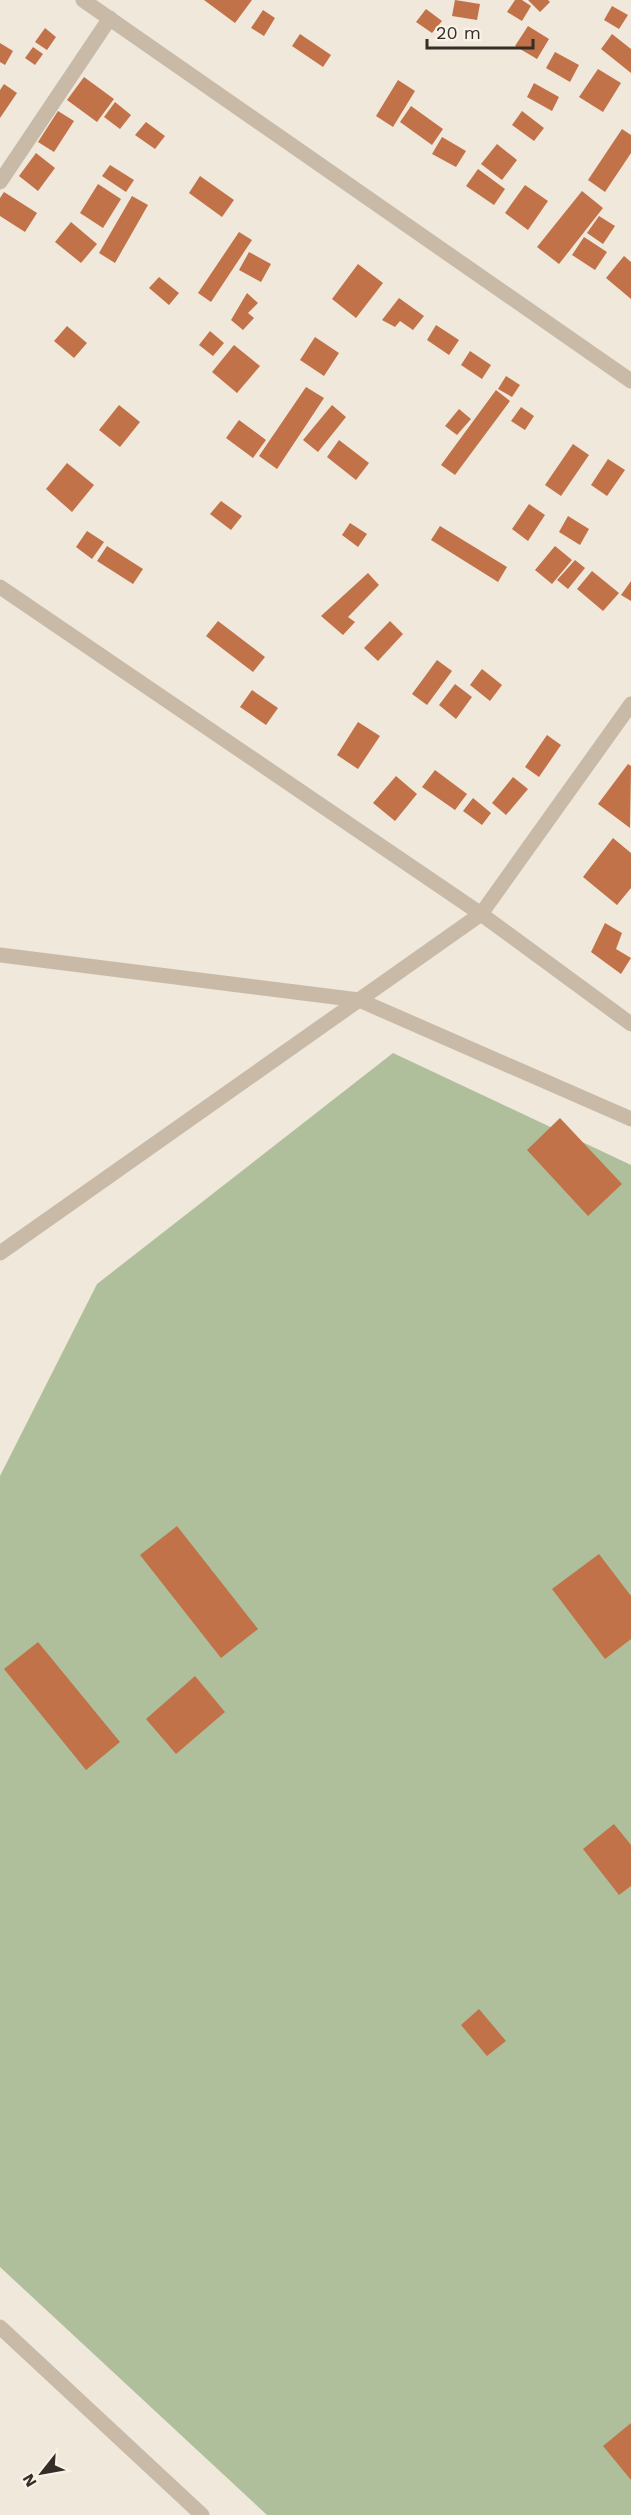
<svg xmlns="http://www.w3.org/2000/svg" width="631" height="2515" font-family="'Work Sans',sans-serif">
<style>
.green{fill:#afbf9b}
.building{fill:#c17248}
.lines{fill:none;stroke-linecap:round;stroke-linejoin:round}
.minor{stroke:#c8baa7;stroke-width:15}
</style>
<rect width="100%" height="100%" fill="#f0e8db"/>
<!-- green -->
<path class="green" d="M393,1053L631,1165V2515H267L0,2267V1476L97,1284Z"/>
<!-- building -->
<path class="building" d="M204,0H252L235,23Z
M455,0L480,4L477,20L452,16Z
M515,0H522L531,6L522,21L507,12Z
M528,0H548L550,2L540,12Z
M612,6L628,15L619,29L604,20Z
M426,9L442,21L432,33L416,22Z
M263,10L275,18L264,36L251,28Z
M528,26L549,39L537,59L515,46Z
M45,28L56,37L47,50L35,42Z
M300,34L331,55L323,67L292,46Z
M612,34L631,49V73L601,49Z
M0,43L13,51L5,65L0,62Z
M33,47L43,54L35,65L25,58Z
M555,52L579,65L570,82L546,68Z
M598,69L621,83L603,112L579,97Z
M84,77L114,99L97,122L67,100Z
M398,80L415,91L393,127L376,116Z
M534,83L559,97L552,111L527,97Z
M4,84L17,93L0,118V90Z
M115,102L131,115L120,129L104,117Z
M411,106L443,129L432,145L400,122Z
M58,111L74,121L54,152L38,142Z
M522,111L544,128L534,141L512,125Z
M146,122L165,136L155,149L135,135Z
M622,129L631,135V153L605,192L588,180Z
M442,137L466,151L456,167L432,154Z
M497,144L517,160L502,180L481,164Z
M36,153L55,168L38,191L19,176Z
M110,165L134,180L126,192L102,176Z
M478,169L505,189L494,205L466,186Z
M200,176L234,200L222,217L189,193Z
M98,184L121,199L103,228L80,213Z
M525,185L548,201L528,230L505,213Z
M582,191L603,208L559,264L537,247Z
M4,192L37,213L25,232L0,216V198Z
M132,196L148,205L115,263L99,253Z
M599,216L615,226L603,244L587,233Z
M71,222L97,244L81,263L55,242Z
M239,232L252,240L211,302L198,293Z
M584,237L607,252L595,270L572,255Z
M249,252L271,264L261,282L239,270Z
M624,256L631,262V299L606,278Z
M358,264L383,283L356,318L332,299Z
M159,277L179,293L169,305L149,288Z
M247,293L258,303L248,313L254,318L243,330L231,320Z
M399,298L424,316L413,330L400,321L395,327L382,320Z
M436,325L459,340L449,355L427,340Z
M67,326L87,343L74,358L54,341Z
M210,331L224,343L213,356L199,345Z
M315,337L339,353L324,376L300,360Z
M234,345L260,366L237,393L212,372Z
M470,351L491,365L482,379L461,365Z
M506,376L520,385L512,397L498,389Z
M306,387L324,398L277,469L259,456Z
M496,390L510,401L455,475L441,465Z
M119,405L140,422L120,447L99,430Z
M332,405L346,417L318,452L303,440Z
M521,407L534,416L525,430L511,421Z
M459,409L471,419L457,435L445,426Z
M239,420L266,440L253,458L226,438Z
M339,440L369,463L356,480L327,457Z
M573,444L589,455L561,496L545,485Z
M608,459L625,470L607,496L591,485Z
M67,463L94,485L72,512L46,489Z
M221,501L242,516L231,530L210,514Z
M529,504L545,515L528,541L512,529Z
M568,516L589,529L580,545L559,532Z
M350,523L367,534L358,547L342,535Z
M440,526L507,567L498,582L431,540Z
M87,531L104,542L92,559L76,547Z
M107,546L143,569L133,584L97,561Z
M555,546L572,560L552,584L535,570Z
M575,560L585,568L568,589L557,580Z
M592,571L619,593L603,611L577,589Z
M368,573L379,585L348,617L355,622L343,635L321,616Z
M631,581V601L621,595Z
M218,621L265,657L253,672L206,636Z
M390,621L403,634L378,661L364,648Z
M437,660L452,671L427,705L412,694Z
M482,669L502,685L490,701L470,685Z
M455,684L472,697L456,719L439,705Z
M252,690L278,708L266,725L240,707Z
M358,722L380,736L358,769L337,755Z
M547,735L561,745L539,777L525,767Z
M628,764L631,766L630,828L598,804Z
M435,770L467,794L455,810L422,787Z
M396,776L417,794L395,821L373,803Z
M513,777L528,789L506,815L492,803Z
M473,798L491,813L482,825L463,811Z
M613,838L631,853V888L617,905L583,877Z
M605,923L622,933L616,949L631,958L621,974L591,952Z
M560,1118L622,1184L588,1216L527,1150Z
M177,1526L258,1629L221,1658L140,1555Z
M599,1554L631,1596V1639L605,1659L552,1589Z
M38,1642L120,1742L86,1770L4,1669Z
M195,1676L225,1712L176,1754L146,1719Z
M614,1824L631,1845V1886L619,1895L583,1849Z
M479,2009L506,2041L487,2056L461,2025Z
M631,2423V2480L603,2446Z"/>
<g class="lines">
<!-- minor -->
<path class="minor" d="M83,0L631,381
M0,182L110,18
M0,587L481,914L631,1024
M0,955L359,1000L631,1119
M0,1253L481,914L631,704
M0,2327L202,2515"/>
</g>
<!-- north arrow -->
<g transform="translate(42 2473) rotate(239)" stroke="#f8f2e7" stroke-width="4.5" paint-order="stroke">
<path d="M0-4.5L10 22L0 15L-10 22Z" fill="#352d27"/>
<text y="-9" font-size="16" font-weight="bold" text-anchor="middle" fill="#352d27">N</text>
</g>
<!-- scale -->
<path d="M427 39v9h106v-9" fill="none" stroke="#352d27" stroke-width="3"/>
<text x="436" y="39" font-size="18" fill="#352d27" stroke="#f8f2e7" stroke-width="4.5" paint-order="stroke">20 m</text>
</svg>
